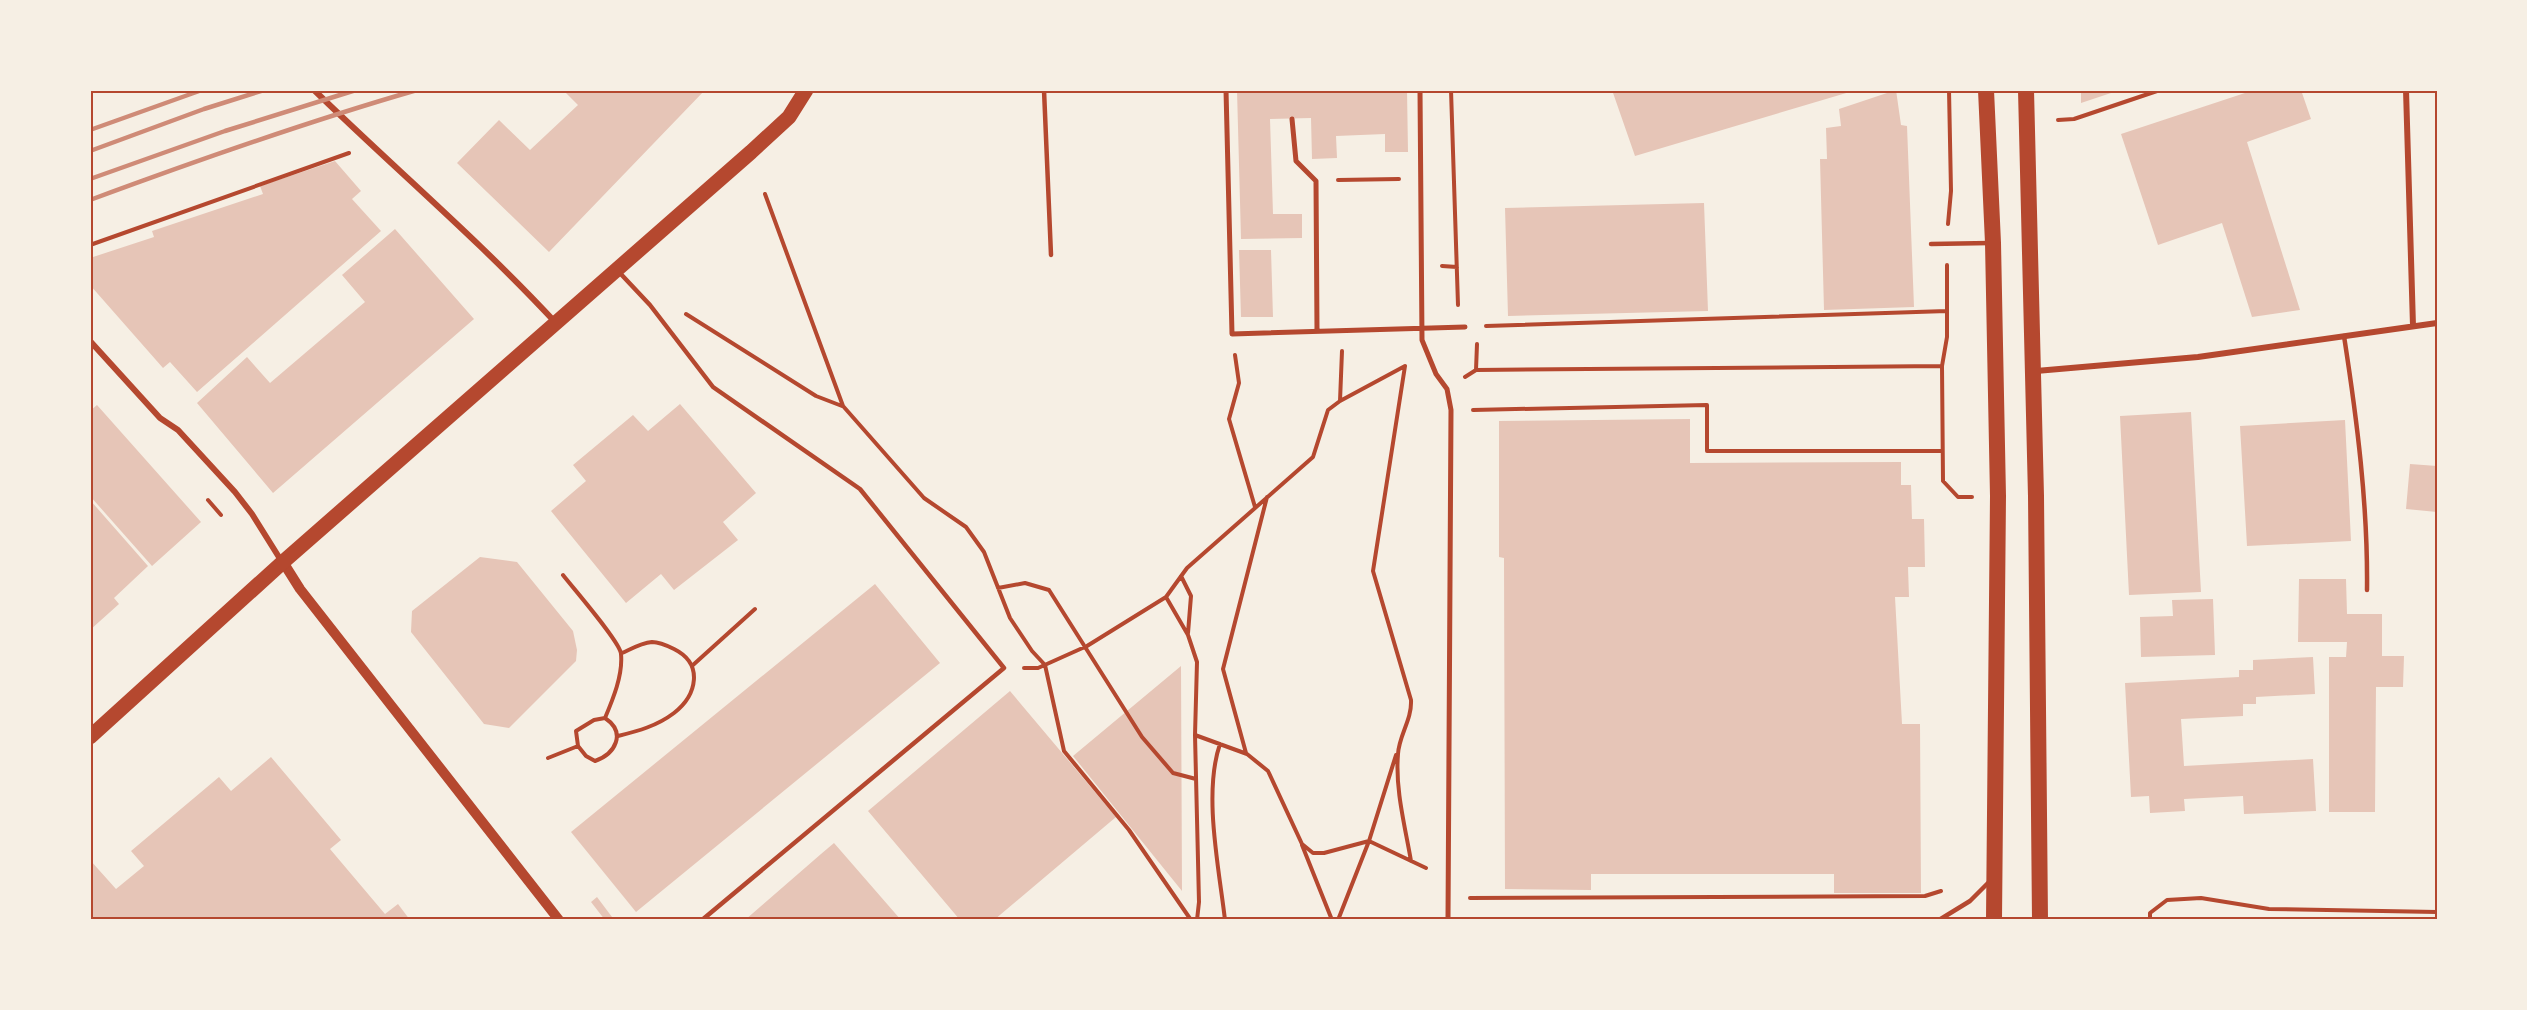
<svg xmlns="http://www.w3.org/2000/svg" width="2527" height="1010" font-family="'Nunito Sans',sans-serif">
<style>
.building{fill:#e6c5b7}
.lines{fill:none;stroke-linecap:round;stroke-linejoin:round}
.path{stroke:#b5482f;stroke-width:4}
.service{stroke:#b5482f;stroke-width:4.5}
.pedestrian{stroke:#b5482f;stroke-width:5}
.minor{stroke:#b5482f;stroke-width:6}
.tertiary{stroke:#b5482f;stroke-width:10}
.primary{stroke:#b5482f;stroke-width:15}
.trunk{stroke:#b5482f;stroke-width:16}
.rail{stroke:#cf8b77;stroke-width:4.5}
.neatline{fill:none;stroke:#b5482f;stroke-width:2}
</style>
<rect width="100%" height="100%" fill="#f6efe4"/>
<!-- building -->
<path class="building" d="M563,90H705L549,252L457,163L499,120L530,150L578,105Z
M1237,90H1407L1408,152H1385V134L1336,136L1337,158L1312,159L1311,118L1270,119L1273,214H1302V238L1241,239Z
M1612,90H1853V91L1635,156Z
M1896,90L1901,125L1907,126L1914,307L1824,310L1820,159H1827L1826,128L1841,126L1839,109Z
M2081,90H2120L2081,103Z
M2254,90H2301L2311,119L2247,142L2300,310L2252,317L2222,223L2158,245L2121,134Z
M335,161L361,191L352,199L381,231L197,392L170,362L163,368L90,285V258L154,237L152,231L263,194L260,186Z
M1704,203L1708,311L1508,316L1505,208Z
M395,229L474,319L273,493L197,403L247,357L270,383L365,302L342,275Z
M1239,250H1271L1273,317H1241Z
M680,404L756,493L723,522L738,540L674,590L661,574L626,603L551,511L586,481L573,465L633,415L648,431Z
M97,405L201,522L152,566L90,496V411Z
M2191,412L2201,592L2129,595L2120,416Z
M1690,419V463L1901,462V485H1911L1912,519H1924L1925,567H1908L1909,597H1895L1902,724H1920L1921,893H1834V874H1591V890L1505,889L1504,558L1499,557V421Z
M2345,420L2351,541L2247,546L2240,426Z
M2410,464L2437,466V512L2406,509Z
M90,500L148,566L114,598L119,604L90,630Z
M480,557L517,562L573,631L577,650L576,661L509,728L484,724L411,632L412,611Z
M2299,579H2346L2347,614H2382V656H2404L2403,687H2376L2375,812H2329V657H2346L2347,642H2298Z
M875,584L940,663L636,912L571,832Z
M2213,599L2215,655L2141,657L2140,617L2173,616L2172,600Z
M2313,657L2315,694L2256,697V704H2243V716L2181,719L2184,766L2313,759L2316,811L2244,814L2243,796L2184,799L2185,811L2150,813L2149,796L2131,797L2125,683L2239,677V670H2253V660Z
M1181,666L1182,891L1073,756Z
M1010,691L1116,817L994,920H960L868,811Z
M271,757L341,840L330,849L385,914L398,904L410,920H90V860L116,889L144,866L131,851L219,777L231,791Z
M834,843L901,920H745L821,854Z
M597,897L612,917L608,920H605L591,902Z"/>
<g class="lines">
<!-- path -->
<path class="path" d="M1451,90L1458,305
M2058,120L2074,119L2160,90
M1338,180L1399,179
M765,194L843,406L924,498L966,527L984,552L1010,618L1032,651L1045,665L1064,751L1129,830L1191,920
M1948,224L1951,191L1949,90
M90,245L349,153
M1947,265V337L1942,366L1943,481L1958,497H1972
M1442,266L1457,267
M686,314L816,396L842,406
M1486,326L1947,311
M1235,355L1239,383L1229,419L1255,507
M1405,366L1373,571L1411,700C1412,720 1399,735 1398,754C1395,789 1405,826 1411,861
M1476,370L1477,344
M1465,377L1476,370L1942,366
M1340,401L1405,366
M1473,410L1707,405V451H1942
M208,500L221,515
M563,575C573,588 621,643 621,654C623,675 613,699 605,718L594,720L576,731L578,746
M1181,576L1191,596L1188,633
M998,588L1025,583L1049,590L1142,737L1173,773L1196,779
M1166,597L1188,635L1197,662L1195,735L1247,754L1268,771L1302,844L1313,853H1324L1369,841L1426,868
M693,665L755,609
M1024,668H1038L1087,646L1166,597L1187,568L1313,457L1328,410L1340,401L1342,351
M1195,735L1199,902L1197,920
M618,736C638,731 657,726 674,713C697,695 704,664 674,649C668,646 660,642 652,642C641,643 631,649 622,653
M1220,744C1203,793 1219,868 1225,920
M1246,753L1223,669L1267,497
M548,758L578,746L586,756L595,761C615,754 627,733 605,718
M1302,845L1332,920
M1470,898L1925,896L1941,891
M1338,920L1369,841L1396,755
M2150,920V913L2167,900L2201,898L2269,909L2437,912"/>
<!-- service -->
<path class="service" d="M1044,90L1051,255
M1931,244L1990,243
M618,271L650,305L713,387L860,489L1004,668L702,920
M2344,336C2357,420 2368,505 2367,590
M1939,920L1970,901L1989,882"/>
<!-- pedestrian -->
<path class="pedestrian" d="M1226,90L1232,334L1465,327
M1420,90L1422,340L1436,374L1447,389L1451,410L1448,920
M1292,119L1296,161L1316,181L1317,330"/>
<!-- minor -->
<path class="minor" d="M314,90C394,168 479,240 555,322
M2406,90L2413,326
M90,341L160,418L178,430L235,492L252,514L282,562
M2036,371L2198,357L2437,323"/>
<!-- tertiary -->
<path class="tertiary" d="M283,562L300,589L559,920"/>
<!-- primary -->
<path class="primary" d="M90,737L283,562L751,152L789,117L806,90"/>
<!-- trunk -->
<path class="trunk" d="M1986,90L1993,243L1998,496L1994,920
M2026,90L2036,496L2040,920"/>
<!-- rail -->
<path class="rail" d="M90,130L202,90
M90,151L204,109L264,90
M90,179L225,131L356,90
M90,200C198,160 306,122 417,90"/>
</g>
<!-- border -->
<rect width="2527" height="1010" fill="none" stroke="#f6efe4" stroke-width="183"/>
<rect x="92" y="92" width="2344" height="826" class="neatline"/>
</svg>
